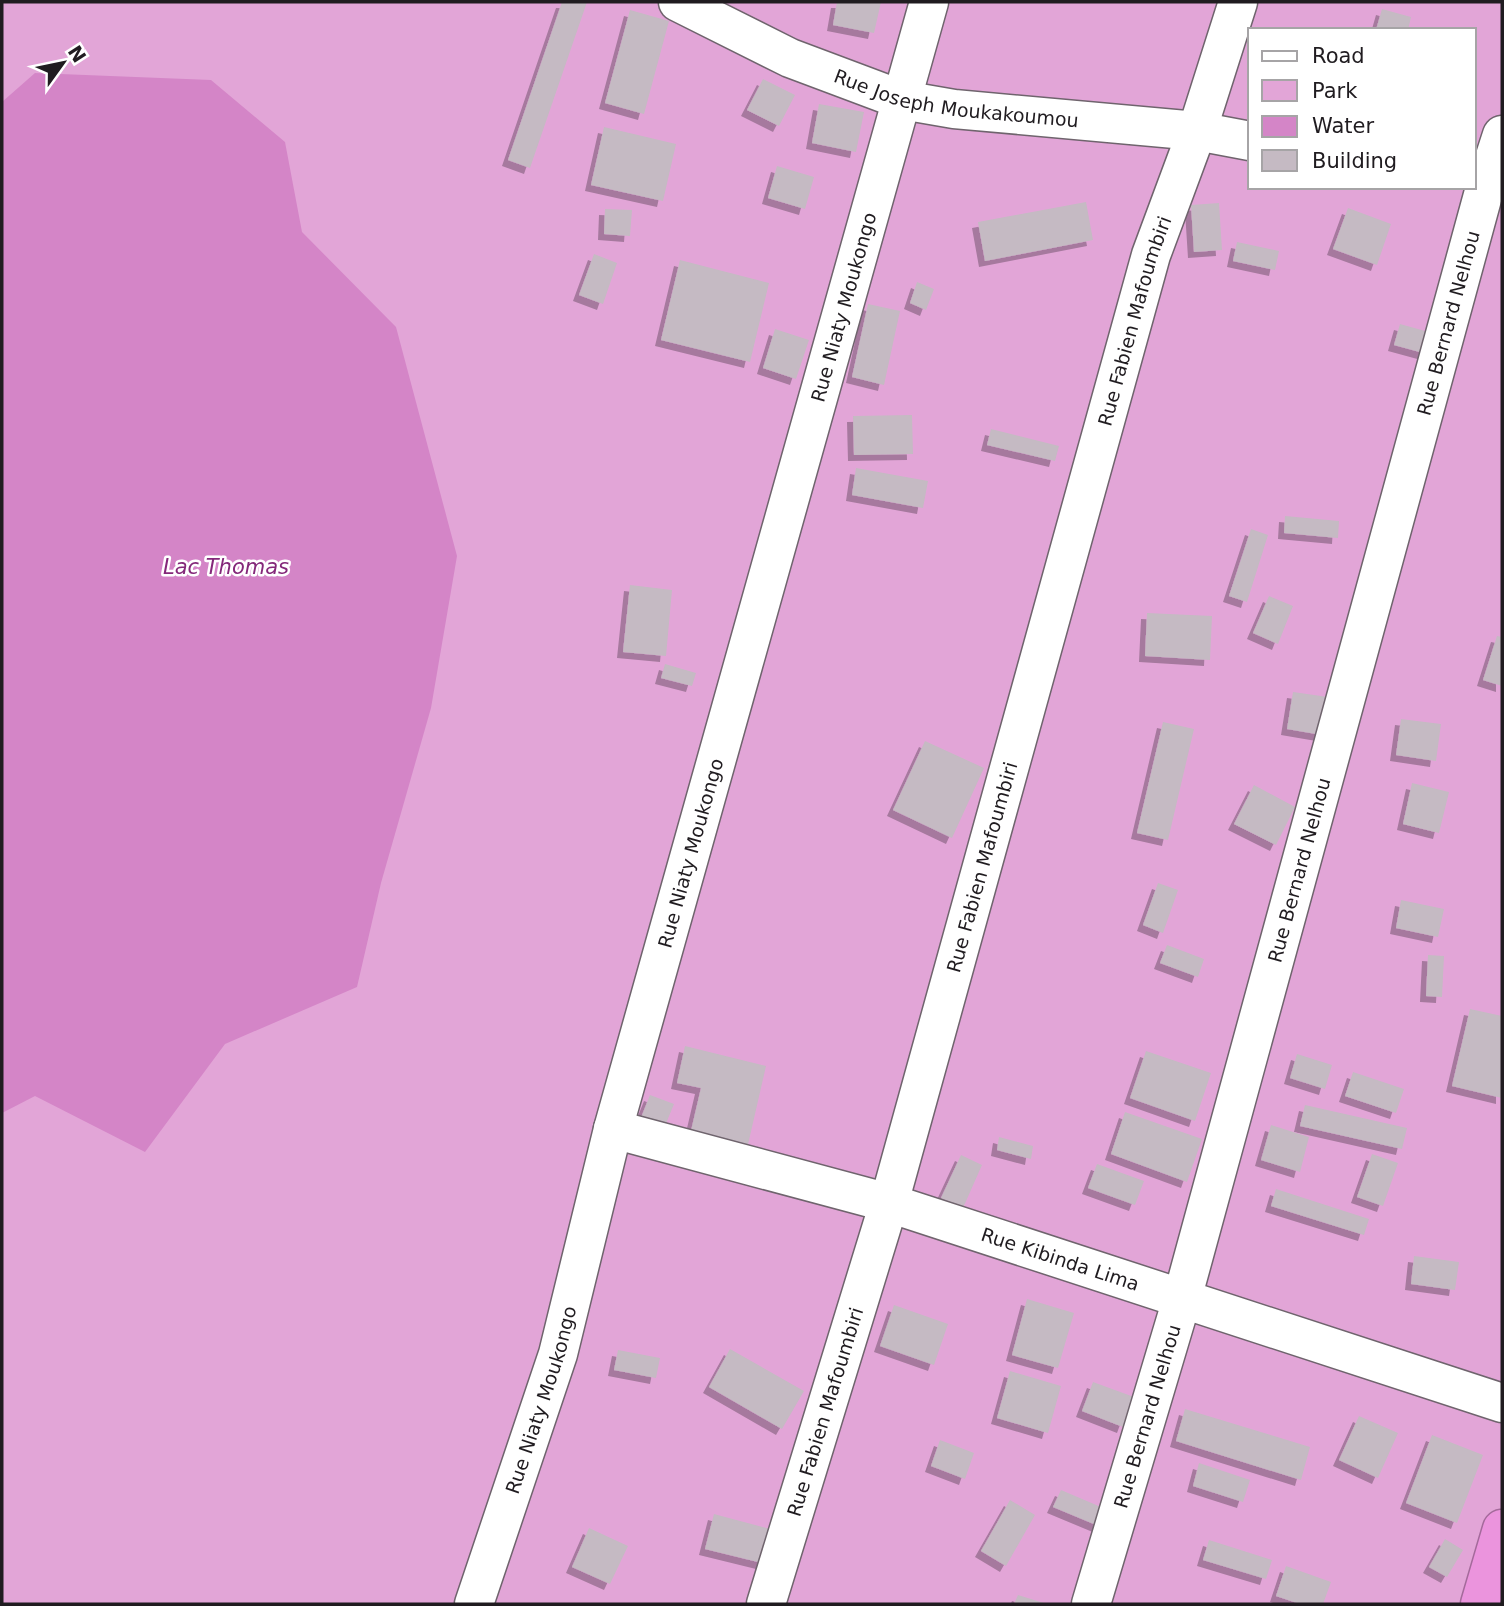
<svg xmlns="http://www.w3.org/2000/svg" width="1504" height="1606" font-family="'DejaVu Sans',sans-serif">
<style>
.green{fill:#e2a5d7;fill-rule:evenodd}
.water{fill:#d485c7}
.building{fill:#c5bac3;filter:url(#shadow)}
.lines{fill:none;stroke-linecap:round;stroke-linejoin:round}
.minor-casing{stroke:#6f646d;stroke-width:41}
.highway-casing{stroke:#a46a9b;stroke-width:41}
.minor{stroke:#fff;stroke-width:38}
.highway{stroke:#eb94dd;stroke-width:38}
.labels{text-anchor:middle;stroke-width:5;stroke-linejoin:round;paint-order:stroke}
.street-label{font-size:19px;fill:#201c20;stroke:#fff}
.water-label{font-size:21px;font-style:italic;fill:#84287a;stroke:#fff}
</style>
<defs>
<filter id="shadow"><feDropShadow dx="-6" dy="6" stdDeviation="0" flood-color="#0004"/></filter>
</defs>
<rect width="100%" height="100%" fill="#f6eaf3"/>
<!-- green -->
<path class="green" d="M2,2H1502V1604H2ZM1250,30H1474V187H1250Z"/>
<!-- water -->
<path class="water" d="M35,73L211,80L285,142L302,232L396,327L457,556L431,708L381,883L357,987L225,1044L145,1152L35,1096L2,1113V102Z"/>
<!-- building -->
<path class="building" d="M562,2H587L530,168L508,160Z
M837,2H881L874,33L833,25Z
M1382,9L1411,17L1408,30H1376Z
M630,10L669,21L644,114L605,103Z
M763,79L795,95L779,126L747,110Z
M819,104L864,112L856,152L812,143Z
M604,127L676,144L663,201L591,185Z
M777,166L814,177L805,209L768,198Z
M1086,202L1093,240L985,261L978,222Z
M1219,203L1222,250L1194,252L1191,205Z
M1348,208L1391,224L1377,265L1333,249Z
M605,209L632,210L630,236L604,234Z
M1237,242L1279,251L1275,270L1233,261Z
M594,254L617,263L603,304L579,295Z
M680,260L769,283L750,362L661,340Z
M917,282L934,289L926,310L910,303Z
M868,304L900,311L884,385L852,377Z
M1400,324L1443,336L1438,357L1394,345Z
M775,329L809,340L796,379L763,368Z
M912,415L913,454L854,455L853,416Z
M991,429L1059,446L1055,461L987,445Z
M856,468L928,481L923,508L852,495Z
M1285,516L1339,521L1338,538L1284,533Z
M1251,529L1268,535L1247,602L1229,596Z
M630,585L672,590L666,656L623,652Z
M1269,596L1293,606L1278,644L1253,633Z
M1147,613L1212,616L1210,660L1145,656Z
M1497,636L1502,637V686L1483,680Z
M665,664L696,673L692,686L661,678Z
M1293,692L1328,697L1322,735L1287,729Z
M1401,719L1441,724L1436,761L1396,755Z
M1163,722L1194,729L1168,840L1137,833Z
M925,741L984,768L952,838L893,810Z
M1412,783L1449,792L1439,833L1403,824Z
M1254,785L1295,807L1276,845L1234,824Z
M1158,883L1178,890L1163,933L1143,925Z
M1401,900L1444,909L1438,937L1396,928Z
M1167,945L1204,959L1198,977L1160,963Z
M1428,955L1444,956L1442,997L1426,996Z
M1470,1009L1502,1016V1098L1452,1086Z
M685,1046L766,1066L744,1162L687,1148L701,1088L677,1083Z
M1146,1051L1211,1073L1195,1121L1130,1098Z
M1297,1054L1332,1065L1325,1089L1290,1078Z
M1353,1072L1404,1089L1396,1113L1345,1096Z
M650,1095L674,1104L658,1143L635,1133Z
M1305,1105L1407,1128L1402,1149L1300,1126Z
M1125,1112L1202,1139L1187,1182L1111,1154Z
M1271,1125L1309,1137L1300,1172L1261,1160Z
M999,1137L1033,1146L1031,1159L997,1150Z
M1372,1154L1398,1163L1383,1206L1357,1197Z
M961,1155L982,1165L963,1208L941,1198Z
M1097,1164L1144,1181L1135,1205L1088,1188Z
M1276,1189L1369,1219L1364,1235L1271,1206Z
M1414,1256L1459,1262L1455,1290L1411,1284Z
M1027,1299L1074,1313L1058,1368L1012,1355Z
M894,1305L948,1324L934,1365L880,1346Z
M730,1349L804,1391L782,1429L709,1387Z
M618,1350L660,1358L656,1378L614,1370Z
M1010,1371L1061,1386L1048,1433L997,1418Z
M1093,1382L1134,1397L1123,1427L1082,1411Z
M1185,1409L1310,1447L1301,1480L1176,1441Z
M1359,1416L1398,1433L1378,1478L1339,1460Z
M1432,1435L1483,1455L1457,1523L1406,1503Z
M940,1440L974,1453L965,1479L931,1466Z
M1199,1463L1250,1480L1243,1502L1193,1486Z
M1061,1490L1108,1510L1101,1527L1053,1507Z
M1010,1500L1035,1515L1006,1566L981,1551Z
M714,1514L770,1529L762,1563L705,1549Z
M589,1528L628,1546L610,1584L572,1567Z
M1445,1539L1463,1550L1447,1577L1429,1567Z
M1209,1540L1272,1560L1266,1579L1203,1560Z
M1286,1566L1331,1582L1323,1604H1300L1276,1596Z
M1018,1595L1047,1604H1014Z"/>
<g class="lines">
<defs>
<g id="minor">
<path id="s1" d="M678,2L790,58L902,100L954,109L1197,131L1250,141"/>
<path id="s2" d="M613,1129L889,1203L1502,1403"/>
<path id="s3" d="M474,1604L558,1354L613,1129L929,2"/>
<path id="s4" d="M766,1604L889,1203L1151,255L1197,131L1238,2"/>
<path id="s5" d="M1091,1604L1182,1299L1486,184L1502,135"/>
</g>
<path id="highway" d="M1480,1604L1502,1529"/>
</defs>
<!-- minor casing -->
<use href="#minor" class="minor-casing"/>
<!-- highway casing -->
<use href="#highway" class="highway-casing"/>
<!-- minor -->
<use href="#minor" class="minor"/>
<!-- highway -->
<use href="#highway" class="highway"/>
</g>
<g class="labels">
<!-- street labels -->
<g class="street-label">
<text dy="7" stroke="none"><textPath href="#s1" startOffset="298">Rue Joseph Moukakoumou</textPath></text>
<text dy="7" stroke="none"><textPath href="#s3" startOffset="1349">Rue Niaty Moukongo</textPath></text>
<text dy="7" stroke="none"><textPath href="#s4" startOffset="1335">Rue Fabien Mafoumbiri</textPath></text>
<text dy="7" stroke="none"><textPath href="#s5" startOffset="1330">Rue Bernard Nelhou</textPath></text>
<text dy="7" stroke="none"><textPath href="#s3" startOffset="782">Rue Niaty Moukongo</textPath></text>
<text dy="7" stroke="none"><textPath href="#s4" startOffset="768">Rue Fabien Mafoumbiri</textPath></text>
<text dy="7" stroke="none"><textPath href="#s5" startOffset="763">Rue Bernard Nelhou</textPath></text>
<text dy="7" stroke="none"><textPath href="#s2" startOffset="466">Rue Kibinda Lima</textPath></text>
<text dy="7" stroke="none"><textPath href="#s3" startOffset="215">Rue Niaty Moukongo</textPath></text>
<text dy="7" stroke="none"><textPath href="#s4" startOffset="201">Rue Fabien Mafoumbiri</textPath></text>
<text dy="7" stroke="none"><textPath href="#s5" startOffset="196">Rue Bernard Nelhou</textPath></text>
</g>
<!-- water labels -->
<g class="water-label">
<text x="226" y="574">Lac Thomas</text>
</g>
</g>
<!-- border -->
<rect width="1504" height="1606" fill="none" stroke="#201c20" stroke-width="7"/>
<!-- legend -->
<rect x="1248" y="28" width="228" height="161" fill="#ffffff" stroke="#a6a4a6" stroke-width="2"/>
<rect x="1262" y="51" width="35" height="10" fill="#ffffff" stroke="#a6a4a6" stroke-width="2"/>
<text x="1312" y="63" font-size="21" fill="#201c20">Road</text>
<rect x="1262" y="80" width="35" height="21" fill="#e2a5d7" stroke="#a6a4a6" stroke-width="2"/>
<text x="1312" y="98" font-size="21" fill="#201c20">Park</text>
<rect x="1262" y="116" width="35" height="21" fill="#d485c7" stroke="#a6a4a6" stroke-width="2"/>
<text x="1312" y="133" font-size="21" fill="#201c20">Water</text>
<rect x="1262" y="150" width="35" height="21" fill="#c5bac3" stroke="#a6a4a6" stroke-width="2"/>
<text x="1312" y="168" font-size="21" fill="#201c20">Building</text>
<!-- north arrow -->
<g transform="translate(63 63) rotate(57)" stroke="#ffffff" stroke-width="5" paint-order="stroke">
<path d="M0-5L12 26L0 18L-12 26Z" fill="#201c20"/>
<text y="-10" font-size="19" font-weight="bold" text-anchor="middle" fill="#201c20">N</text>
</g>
</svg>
